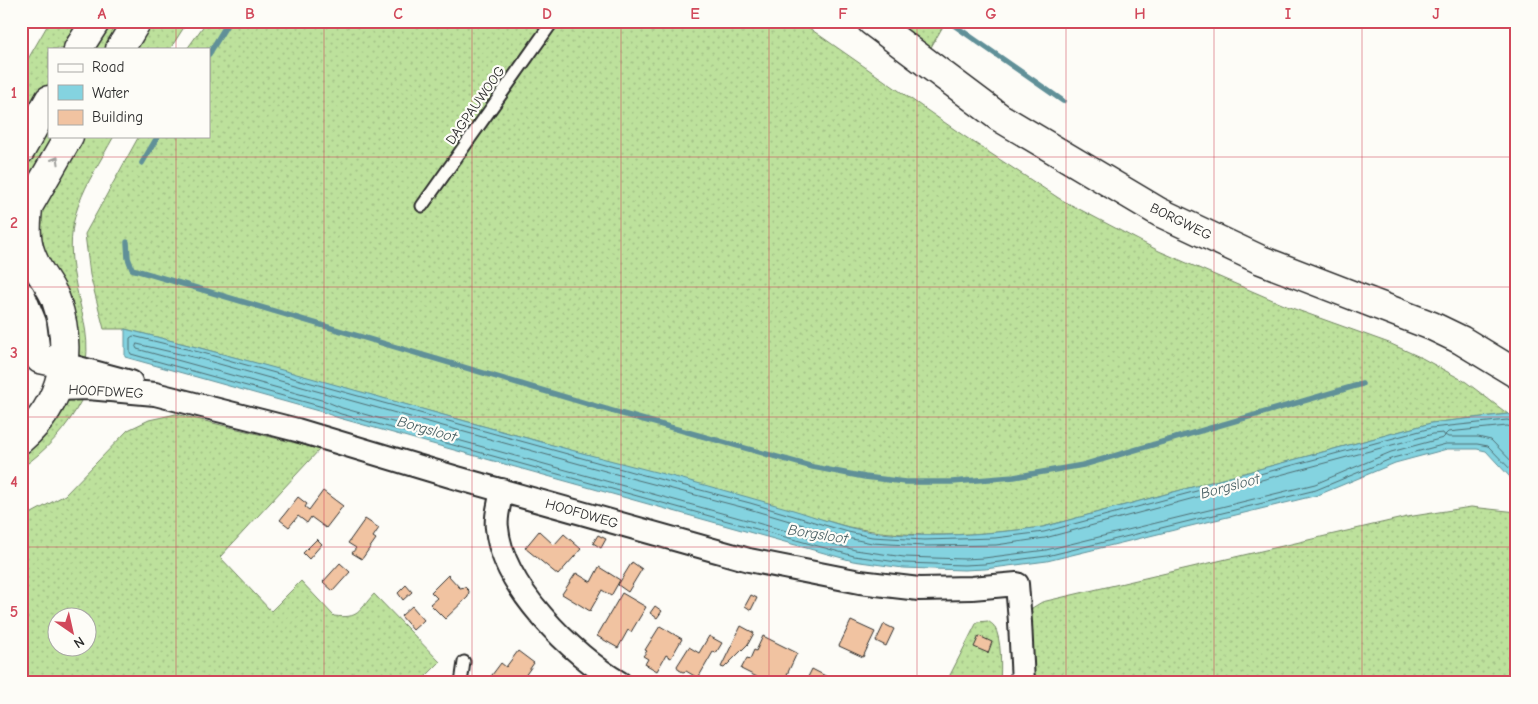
<svg xmlns="http://www.w3.org/2000/svg" width="1538" height="704" font-family="'Comic Neue',sans-serif">
<style>
.grass{fill:url(#grass-dots);stroke:#748664;fill-rule:evenodd}
.water{fill:#84d3e0;stroke:#609098}
.lines{fill:none;stroke-linecap:round;stroke-linejoin:round}
.shore{stroke:#4f6e73;stroke-width:1}
.stream{stroke:#609098;stroke-width:5.5}
.building{fill:#f1c3a1;stroke:#2b2b2b}
.lane-casing{stroke:#2b2b2b;stroke-width:15}
.street-casing{stroke:#2b2b2b;stroke-width:26}
.secondary-casing{stroke:#2b2b2b;stroke-width:31}
.lane{stroke:#fdfcf7;stroke-width:11}
.street{stroke:#fdfcf7;stroke-width:22}
.secondary{stroke:#fdfcf7;stroke-width:28}
.oneway{stroke:#9e9e9b}
.grid{fill:none;stroke:#d1495b;stroke-width:1;stroke-opacity:0.55}
.labels{text-anchor:middle;stroke-width:4.5;stroke-linejoin:round;paint-order:stroke}
.street-label{font-size:14px;fill:#2b2b2b;stroke:#fdfcf7}
.water-label{font-size:15px;font-style:italic;fill:#465d61;stroke:#fdfcf7}
.neatline{fill:none;stroke:#d1495b;stroke-width:2}
.grid-label{font-size:16px;text-anchor:middle;font-weight:bold;fill:#d1495b}
</style>
<defs>
<pattern id="grass-dots" width="8" height="8" patternUnits="userSpaceOnUse" patternTransform="scale(1.25)"><rect width="8" height="8" fill="#bde19c"/><path d="M2 2h.1M6 6h.1" fill="none" stroke="#a3c187" stroke-width="1.8" stroke-linecap="round"/></pattern>
</defs>
<rect width="100%" height="100%" fill="#fdfcf7"/>
<filter id="ink" filterUnits="userSpaceOnUse"><feTurbulence type="fractalNoise" baseFrequency=".02" numOctaves="2"/><feDisplacementMap in="SourceGraphic" scale="10" xChannelSelector="R" yChannelSelector="G"/><feConvolveMatrix kernelMatrix="1 2 1 2 8 2 1 2 1" color-interpolation-filters="sRGB"/></filter>
<g filter="url(#ink)">
<!-- grass -->
<path class="grass" d="M50,21H90L71,49H49V82L21,132V71Z
M104,21H130L114,49H88Z
M146,21H188L170,49H128Z
M207,21H799L964,136L1060,199L1159,251L1289,307L1389,343L1422,358L1466,382L1508,414L1431,423L1043,527C979,535 913,540 849,527L204,349L125,329H104L90,275L85,234L139,136H209V49H187Z
M894,21H946L930,49Z
M49,120V136H60L21,204V172Z
M81,136H114C85,189 62,217 75,280C80,310 90,332 86,363L76,357L42,259L39,214Z
M81,397V401C67,428 46,451 21,468V450L65,400Z
M176,414L320,449L220,557L271,611L301,581L334,616C360,619 358,611 374,594L440,662L419,683H21V519L65,495L128,430L149,420ZM58,616H88V646H58Z
M1471,507L1517,512V683H1031L1029,628L1032,608L1042,602L1407,517Z
M988,621C990,623 993,624 994,626C1002,638 1001,669 1000,683H946L977,622Z"/>
<!-- water -->
<path class="water" d="M125,329C301,372 473,426 648,470C696,482 743,496 790,509C817,517 844,528 872,532C927,539 988,534 1043,527L1431,423L1508,414L1517,417V501L1510,477L1486,451L1477,449H1447L1395,463L1318,495L1047,561L985,569L964,570L903,568L853,561L339,418L322,412L125,357Z"/>
<g class="lines">
<!-- shore -->
<path class="shore" d="M137,344L201,359L634,479L749,509L847,538L872,543L924,546L996,545L1045,538L1433,434L1443,433L1445,436L1443,438L1391,452L1315,484L1046,550L984,558L964,559L904,557L855,550L342,408L325,401L137,349L136,347Z
M1517,422L1507,420L1431,428L1044,532L995,538L924,540L872,537L848,532L750,503L636,473L203,353L133,336L130,338V352L131,354L323,407L341,414L854,556L904,563L964,565L984,564L1047,556L1316,490L1393,458L1446,444H1477L1488,446L1514,473L1517,483
M1517,428L1507,426L1448,432L1445,435L1448,437H1478L1491,440L1517,467"/>
<!-- stream -->
<path class="stream" d="M948,21L1063,101
M209,54L229,21
M142,163L158,136
M127,242L128,258L132,269L612,411L813,467L865,477L905,482H952L1014,477L1083,465L1362,384"/>
</g>
<!-- building -->
<path class="building" d="M323,491L343,506L326,528L311,517L307,523L298,516L289,527L280,520L298,497L307,504L305,507L309,510Z
M365,519L379,528L373,537L376,539L362,559L352,553L356,548L348,543Z
M539,531L554,545L564,534L581,549L558,575L525,548Z
M598,535L606,539L601,548L593,543Z
M317,539L322,544L309,559L303,553Z
M632,562L642,569L628,592L618,585Z
M340,563L350,572L333,591L323,582Z
M599,567L620,580L611,596L602,590L590,611L562,594L576,573L591,582Z
M448,575L460,588L465,587L469,591L468,597L445,619L430,604L437,598L431,592Z
M406,585L412,592L403,600L398,593Z
M622,593L646,607L631,632L628,630L618,648L597,636Z
M751,595L757,598L751,610L745,606Z
M412,606L424,620L413,630L401,616Z
M655,606L662,611L657,618L650,613Z
M851,621L875,632L863,657L839,646Z
M884,624L894,629L886,646L876,641Z
M660,626L682,639L671,658L666,655L657,671L645,664L648,659L643,656L647,651L645,650Z
M741,626L754,633L748,644L724,668L721,667Z
M709,636L722,643L716,653L713,652L698,678L686,671L683,672L679,670L677,666L689,647L699,653Z
M763,636L797,653L783,683L771,678L769,683H758L757,677L741,669L747,658L750,659L754,650L756,651Z
M979,636L992,642L988,653L974,647Z
M518,651L534,663L520,683H493L489,679L501,663L506,667Z
M812,669L839,683H805Z"/>
<g class="lines">
<defs>
<path id="lane" d="M422,206L553,21
M461,683L464,662"/>
<path id="street" d="M64,364L131,382
M57,389L88,388L155,394L297,430L457,478L749,560L860,582L919,589L972,588L1017,584L1020,622L1023,683
M502,490C500,502 495,517 497,528C502,586 572,655 620,683"/>
<path id="secondary" d="M871,21L999,117L1159,212L1261,260L1432,326L1461,340L1517,374
M78,49L96,21
M120,49L137,21
M21,150L49,100
M21,219L69,136
M21,296L32,323L36,354L40,359L64,364
M21,439C63,403 74,352 56,300C51,286 40,275 34,261C25,243 26,227 28,208"/>
</defs>
<!-- lane casing -->
<use href="#lane" class="lane-casing"/>
<!-- street casing -->
<use href="#street" class="street-casing"/>
<!-- secondary casing -->
<use href="#secondary" class="secondary-casing"/>
<!-- lane -->
<use href="#lane" class="lane"/>
<!-- street -->
<use href="#street" class="street"/>
<!-- secondary -->
<use href="#secondary" class="secondary"/>
</g>
<!-- one-way arrows -->
<defs><path id="oneway-chevron" d="M-2-3.5L2.5 0L-2 3.5" fill="none" stroke-width="1.6" stroke-linecap="round" stroke-linejoin="round" transform="scale(1.25)"/></defs>
<use class="oneway" href="#oneway-chevron" transform="translate(56 160) rotate(-60)"/>
</g>
<!-- grid -->
<path class="grid" d="M176,21V49M324,21V683M472,21V683M621,21V683M769,21V683M917,21V683M1066,21V683M1214,21V683M1362,21V683M176,136V683M21,157H1517M21,287H1517M21,417H1517M21,547H1517"/>
<g class="labels">
<!-- street labels -->
<g class="street-label">
<text transform="translate(475 105) rotate(-55)" y="5">DAGPAUWOOG</text>
<text transform="translate(1181 221) rotate(26)" y="5">BORGWEG</text>
<text transform="translate(106 391) rotate(3)" y="5">HOOFDWEG</text>
<text transform="translate(582 513) rotate(16)" y="5">HOOFDWEG</text>
</g>
<!-- water labels -->
<g class="water-label">
<text transform="translate(427 429) rotate(16)" y="5">Borgsloot</text>
<text transform="translate(1230 486) rotate(-15)" y="5">Borgsloot</text>
<text transform="translate(818 534) rotate(9)" y="5">Borgsloot</text>
</g>
</g>
<!-- margin -->
<rect width="1538" height="704" fill="none" stroke="#fdfcf7" stroke-width="55"/>
<!-- legend -->
<rect x="48" y="48" width="162" height="90" fill="#fdfcf7" stroke="#a9a8a5"/>
<rect x="58" y="64" width="25" height="8" fill="#fdfcf7" stroke="#a9a8a5"/>
<text x="92" y="72" font-size="15" fill="#2b2b2b">Road</text>
<rect x="58" y="85" width="25" height="15" fill="#84d3e0" stroke="#a9a8a5"/>
<text x="92" y="98" font-size="15" fill="#2b2b2b">Water</text>
<rect x="58" y="110" width="25" height="15" fill="#f1c3a1" stroke="#a9a8a5"/>
<text x="92" y="122" font-size="15" fill="#2b2b2b">Building</text>
<!-- north arrow -->
<g transform="translate(72 632) rotate(146)"><circle r="24" fill="#fdfcf7" stroke="#a9a8a5"/>
<path d="M0-4L9 19L0 12L-9 19Z" fill="#d1495b"/>
<text y="-8" font-size="14" font-weight="bold" text-anchor="middle" fill="#2b2b2b">N</text>
</g>
<rect x="28" y="28" width="1482" height="648" class="neatline"/>
<g class="grid-label">
<text x="102" y="19">A</text>
<text x="250" y="19">B</text>
<text x="398" y="19">C</text>
<text x="547" y="19">D</text>
<text x="695" y="19">E</text>
<text x="843" y="19">F</text>
<text x="991" y="19">G</text>
<text x="1140" y="19">H</text>
<text x="1288" y="19">I</text>
<text x="1436" y="19">J</text>
<text x="14" y="98">1</text>
<text x="14" y="228">2</text>
<text x="14" y="358">3</text>
<text x="14" y="487">4</text>
<text x="14" y="617">5</text>
</g>
</svg>
